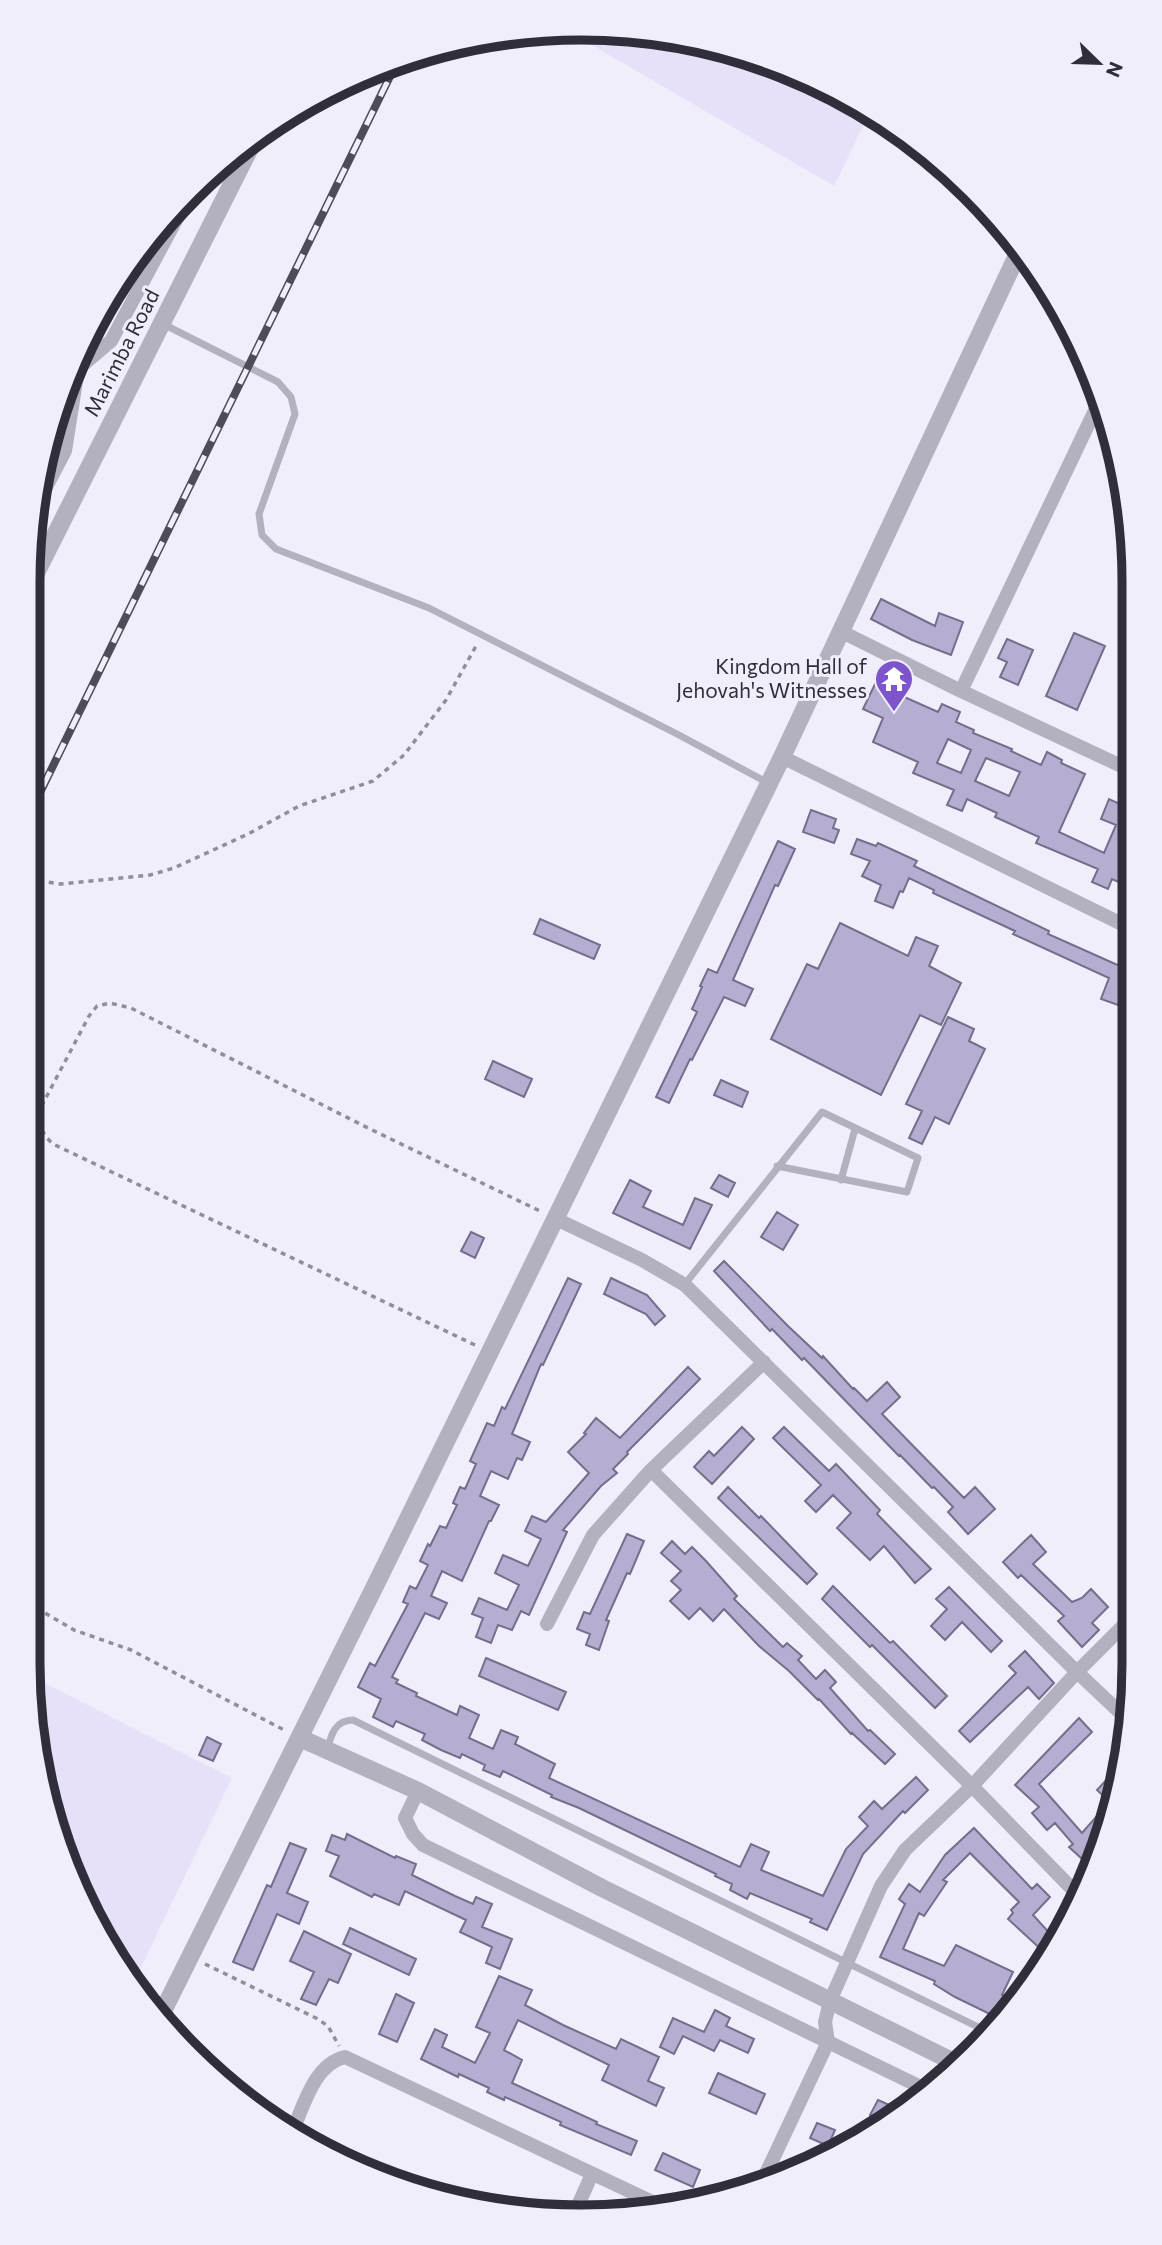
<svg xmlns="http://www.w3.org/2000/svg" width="1162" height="2245" font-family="Commissioner,sans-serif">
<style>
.built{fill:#e6e0f9}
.building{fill:#b6aed0;stroke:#746d8c;stroke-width:2;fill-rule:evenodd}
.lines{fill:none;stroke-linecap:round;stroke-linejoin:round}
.path{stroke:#918e9c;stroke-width:3.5;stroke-dasharray:5 5;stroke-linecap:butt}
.service{stroke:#b3b0bf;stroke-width:7}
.minor{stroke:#b3b0bf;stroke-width:14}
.tertiary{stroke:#b3b0bf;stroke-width:18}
.rail-casing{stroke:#4f4c59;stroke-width:8}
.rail{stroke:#f1eefc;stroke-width:5;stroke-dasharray:16;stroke-linecap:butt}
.labels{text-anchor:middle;stroke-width:6;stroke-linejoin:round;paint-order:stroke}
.street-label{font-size:21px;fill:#312e3b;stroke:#f1eefc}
.poi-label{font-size:21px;fill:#312e3b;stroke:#f1eefc;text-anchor:end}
.rim{fill:none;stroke:#312e3b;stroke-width:9}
</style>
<rect width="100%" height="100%" fill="#f1eefc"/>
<!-- built -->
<path class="built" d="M618,29L725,47L826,85L869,114L834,186L568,31Z
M30,1676L232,1778L133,1984L57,1842Z"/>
<!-- building -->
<path class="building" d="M881,599L935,626L939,613L963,622L951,655L912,640L871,619Z
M1074,633L1105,646L1077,710L1046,696Z
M1007,639L1033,650L1018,685L1000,677L1007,662L998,658Z
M875,684L938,712L942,704L960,712L956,722L974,730L973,733L1012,749L1011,751L1041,765L1047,752L1062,760L1061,763L1085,774L1059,832L1104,853L1116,825L1101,819L1109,799L1124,806L1130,792V887L1112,879L1108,889L1092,882L1098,869L1036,843L1039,837L995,817L997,813L967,799L962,811L947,805L954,790L913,773L918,762L873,742L883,718L863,709ZM948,739L971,750L961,773L937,763ZM986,758L1020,772L1009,796L975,781Z
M811,810L836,819L833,828L839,830L834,843L803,832Z
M857,839L876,846L878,843L917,861L914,866L1049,931L1048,934L1131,971V978L1127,986H1125L1118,1005L1101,999L1109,978L1013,934L1015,931L933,893L934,890L909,878L903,892L900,891L893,908L875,901L881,885L862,876L870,861L851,854Z
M778,841L795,849L778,886L775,885L733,980L753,989L745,1006L724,997L692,1060L690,1059L669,1103L656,1097L697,1012L692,1009L702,987L700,986L708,969L717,973Z
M540,919L600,945L594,959L534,934Z
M840,923L908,956L916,937L938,946L929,966L961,983L941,1025L920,1015L881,1095L771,1039L807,964L818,969Z
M948,1017L974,1029L969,1041L985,1049L949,1124L935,1117L922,1144L909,1138L922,1111L906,1104Z
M493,1061L532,1079L524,1097L485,1079Z
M721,1080L748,1092L742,1107L714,1095Z
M719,1175L735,1183L728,1197L711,1188Z
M630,1180L651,1191L643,1207L683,1225L695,1198L712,1205L690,1249L613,1213Z
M777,1212L798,1225L783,1250L761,1237Z
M471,1232L484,1238L475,1258L461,1251Z
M724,1261L788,1326L822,1358L823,1356L853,1389L854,1388L867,1401L887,1382L900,1397L882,1414L964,1498L975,1487L995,1509L968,1534L948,1512L953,1507L934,1487L932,1488L900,1455L899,1456L804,1358L802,1360L772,1329L770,1331L714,1271Z
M568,1278L581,1284L543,1365L541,1364L512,1434L530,1442L522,1460L517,1458L508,1479L491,1471L480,1496L499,1505L491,1521H489L462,1581L442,1571L431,1596L447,1603L439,1619L425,1613L392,1677L398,1680L396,1683L417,1693L416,1696L457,1715L460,1706L479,1715L469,1738L493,1749L501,1730L518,1737L515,1744L555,1764L549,1778L740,1867L751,1844L769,1852L761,1870L823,1896L846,1849L868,1826L859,1817L874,1801L882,1809L916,1777L928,1790L905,1813L903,1811L863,1854L827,1930L810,1922L812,1919L750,1893L747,1899L730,1890L732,1884L715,1876L716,1874L579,1808L551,1797L552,1795L503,1771L500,1777L483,1770L485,1765L462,1754L460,1758L441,1750L422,1740L425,1734L396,1721L393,1727L373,1717L381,1699L358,1687L370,1663L375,1666L408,1604L403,1602L410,1586L416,1589L428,1565L420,1561L428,1544L430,1546L440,1526L446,1528L457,1505L453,1503L460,1487L465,1489L476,1464L470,1461L487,1423L494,1426L502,1407L505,1409Z
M611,1278L647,1295L665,1316L655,1325L646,1314L604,1294Z
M688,1367L700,1379L627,1452L628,1454L613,1469L617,1473L601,1486L563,1530L567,1532L529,1615L521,1611L512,1630L498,1625L491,1643L476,1637L483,1618L472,1614L479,1598L507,1610L519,1585L495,1573L503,1555L528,1566L541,1539L525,1531L532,1516L546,1522L589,1473L568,1452L586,1434L584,1433L596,1418L620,1438Z
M742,1427L754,1439L712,1484L694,1467L709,1451L714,1456Z
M784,1427L829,1471L836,1464L880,1510L877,1514L931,1569L915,1583L884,1546L870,1560L837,1528L851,1513L833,1495L816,1512L805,1501L821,1485L773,1438Z
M728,1487L759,1518L761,1516L817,1574L807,1584L718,1498Z
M627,1534L644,1541L630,1574L627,1573L606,1620L609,1621L599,1650L586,1645L590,1634L577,1629L584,1612L590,1614Z
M1031,1535L1046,1552L1033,1564L1072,1602L1082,1598L1091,1589L1108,1607L1092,1623L1099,1630L1082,1647L1058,1621L1064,1616L1021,1575L1018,1578L1003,1562Z
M672,1541L685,1554L692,1547L706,1561L737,1596L734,1599L783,1647L787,1643L802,1656L798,1660L816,1679L825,1670L836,1682L830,1688L868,1731L870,1730L895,1754L885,1764L852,1733L851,1734L819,1699L818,1700L789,1671L759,1646L724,1609L713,1621L700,1608L689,1619L670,1601L681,1590L671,1581L681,1571L661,1553Z
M833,1586L890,1643L893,1641L947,1696L935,1708L872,1645L870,1647L822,1599Z
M949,1587L1002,1641L991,1652L962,1622L945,1640L931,1626L947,1609L936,1599Z
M1025,1651L1054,1683L1039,1699L1028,1687L970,1742L959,1731L1016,1673L1009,1666Z
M486,1658L566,1692L558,1710L479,1676Z
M1079,1718L1092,1732L1039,1784L1082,1833L1103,1809L1112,1816L1105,1833L1097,1842L1101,1846L1092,1868L1069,1847L1073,1844L1055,1823L1047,1830L1032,1813L1039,1807L1015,1785Z
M207,1737L221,1744L213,1761L199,1755Z
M1122,1763L1115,1807L1097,1790Z
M974,1828L1032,1889L1037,1884L1050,1897L1033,1915L1055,1939L1045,1953L1008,1919L1013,1913L1011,1910L1019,1902L970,1853L943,1880L947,1882L924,1916L919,1913L903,1949L944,1966L956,1945L1013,1972L1002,1995L1012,1999L998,2018L955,1997L934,1984L935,1981L880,1957L905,1904L899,1899L909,1884L920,1892L945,1855Z
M347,1834L395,1858L396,1856L416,1864L412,1875L455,1896L473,1904L476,1897L492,1904L482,1927L512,1939L500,1969L486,1963L492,1947L460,1932L466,1920L405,1891L399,1905L374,1894L372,1897L330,1876L339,1856L326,1851L332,1835L345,1840Z
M290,1843L306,1849L287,1893L308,1902L299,1924L277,1914L253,1970L233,1962L267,1885L271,1887Z
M350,1928L416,1959L409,1975L343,1944Z
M304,1931L351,1954L338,1983L329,1979L316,2005L301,1999L314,1972L290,1961Z
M499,1976L532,1990L525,2005L563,2025L616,2049L621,2039L659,2057L648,2081L664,2088L656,2106L602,2080L609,2065L518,2020L504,2050L522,2060L512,2083L597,2122L596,2124L637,2141L631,2155L560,2125L561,2122L505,2097L504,2100L487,2092L489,2088L459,2074L458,2077L421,2059L435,2029L447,2035L442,2047L475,2063L490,2033L476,2027Z
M396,1994L414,2003L397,2042L379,2034Z
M715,2010L730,2018L726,2026L754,2039L748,2053L720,2040L714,2051L683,2036L674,2054L660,2047L673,2018L704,2032Z
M718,2073L765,2094L756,2114L709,2093Z
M878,2100L903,2111L888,2124L870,2115Z
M817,2123L835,2130L828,2146L810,2138Z
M663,2153L700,2170L693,2187L655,2170Z"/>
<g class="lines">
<!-- path -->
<path class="path" d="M29,879L60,884L150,875L174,868L248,834L299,806L373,781L404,755L446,700L476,646
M475,1345L53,1144C42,1134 37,1124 40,1109L89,1016L97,1006L110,1003L131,1008L370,1129L542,1212
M28,1603L74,1630L131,1650L286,1731
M205,1964L316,2018L328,2026L339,2046"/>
<!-- service -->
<path class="service" d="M163,324L278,382L291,397L295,414L259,514L262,535L276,549L429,608L679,735L768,783
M841,1180L855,1129
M685,1284L822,1112L918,1158L907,1192L777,1166
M328,1748C331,1734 336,1720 353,1720L988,2032"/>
<!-- minor -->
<path class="minor" d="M1100,400L961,691L1130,770
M36,506L65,451L78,369L111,341L190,194
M840,631L961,691
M782,757L1130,928
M554,1218L642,1260L685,1285L1077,1672L1129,1721
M651,1470L972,1786L1081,1898
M547,1624L593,1535L651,1470L764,1362
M418,1791L405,1818L413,1834L423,1845L929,2091
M292,2132C304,2106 314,2064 345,2057L661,2206
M762,2182L828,2042L825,2022L830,2001L881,1886L905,1850L972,1786L1077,1672L1133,1616
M575,2212L592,2174"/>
<!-- tertiary -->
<path class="tertiary" d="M29,587L255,138
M300,1738L418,1791L602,1888L960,2065
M160,2017L376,1584L782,757L1021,247"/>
<defs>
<path id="rail" d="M29,815L398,60"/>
</defs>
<!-- rail casing -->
<use href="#rail" class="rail-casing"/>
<!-- rail -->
<use href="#rail" class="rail"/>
</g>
<!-- icons -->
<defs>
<symbol id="temple-pin" viewBox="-11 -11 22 30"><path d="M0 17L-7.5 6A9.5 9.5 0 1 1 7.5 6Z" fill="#7e54cd" stroke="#f1eefc"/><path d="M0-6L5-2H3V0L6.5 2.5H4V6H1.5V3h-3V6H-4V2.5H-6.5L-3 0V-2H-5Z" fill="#fff"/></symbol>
</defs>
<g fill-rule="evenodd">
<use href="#temple-pin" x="872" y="657" width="44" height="60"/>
</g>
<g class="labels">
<!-- street labels -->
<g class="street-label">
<text transform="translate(122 353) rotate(-63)" y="7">Marimba Road</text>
</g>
<!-- poi labels -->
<g class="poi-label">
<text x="867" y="674">Kingdom Hall of<tspan x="867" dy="24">Jehovah's Witnesses</tspan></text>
</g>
</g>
<!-- crop -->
<path d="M0 0H1162V2245H0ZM581 40H581A541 541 0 0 1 1122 581V1664A541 541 0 0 1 581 2205H581A541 541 0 0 1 40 1664V581A541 541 0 0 1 581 40Z" fill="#f1eefc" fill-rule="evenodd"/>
<path class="rim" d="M581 40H581A541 541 0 0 1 1122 581V1664A541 541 0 0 1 581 2205H581A541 541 0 0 1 40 1664V581A541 541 0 0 1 581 40Z"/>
<!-- north arrow -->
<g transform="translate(1099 63) rotate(113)" stroke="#f1eefc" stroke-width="5" paint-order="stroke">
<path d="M0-5L12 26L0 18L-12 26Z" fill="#312e3b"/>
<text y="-10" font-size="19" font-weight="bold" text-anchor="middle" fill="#312e3b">N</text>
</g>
</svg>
